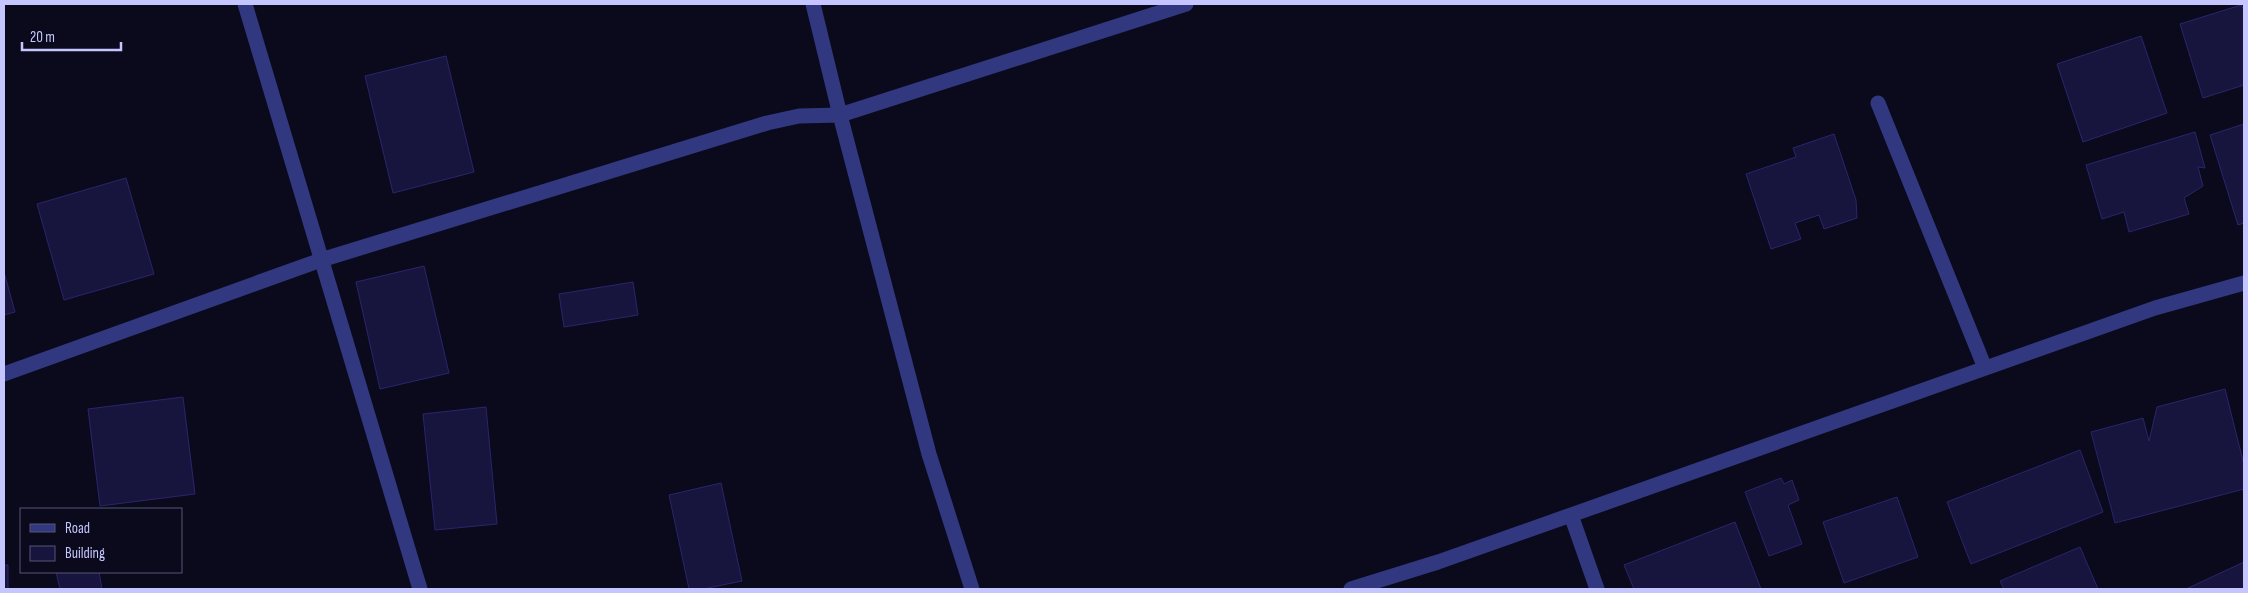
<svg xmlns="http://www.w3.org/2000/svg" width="2248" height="593" font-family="'Sofia Sans Condensed',sans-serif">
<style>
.building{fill:#17153e;stroke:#2a256c}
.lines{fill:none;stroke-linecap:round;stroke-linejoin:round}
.street{stroke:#31387f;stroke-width:15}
</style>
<rect width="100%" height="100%" fill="#0a0a1c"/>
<!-- building -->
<path class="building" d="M2241,5L2244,10V85L2203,98L2180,24Z
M2141,36L2167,113L2083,142L2057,64Z
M446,56L474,172L393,193L365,76Z
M2244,124V223L2238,225L2210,135Z
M2195,132L2205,168L2198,167L2203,186L2184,198L2189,214L2129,232L2124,212L2102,219L2086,165Z
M1834,134L1856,200L1857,218L1824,229L1819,215L1795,223L1801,239L1771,249L1746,174L1796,157L1793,148Z
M126,178L154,274L64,300L37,204Z
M424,266L449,373L380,389L356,282Z
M4,272L15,312L4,315Z
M633,282L638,315L564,327L559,294Z
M2225,389L2244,465V489L2115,523L2091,432L2143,418L2149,441L2157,407Z
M183,397L195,494L100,506L88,409Z
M486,407L497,524L435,530L423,414Z
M2080,450L2103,512L1971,564L1947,502Z
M1781,478L1784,484L1792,480L1799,500L1788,505L1802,544L1769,556L1745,492Z
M721,483L742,581L703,589H689L669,495Z
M1897,497L1918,557L1844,583L1823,522Z
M1735,522L1761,589H1634L1624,565Z
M2080,547L2098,589H2004L2000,581Z
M2244,562V589H2186Z
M4,565H8V589H4Z
M56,572H99L102,589H60Z"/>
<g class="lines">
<!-- street -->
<path class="street" d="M245,4L420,589
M813,4L840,115L929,454L972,589
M1878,103L1985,368
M4,374L321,260L767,123L799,116L840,115L1186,4
M1571,515L1597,589
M1351,589L1438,562L1571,515L2155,308L2244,283"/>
</g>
<!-- border -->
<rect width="2248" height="593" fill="none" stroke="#c5c6ff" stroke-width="10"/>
<!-- legend -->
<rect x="20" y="508" width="162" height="65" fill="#0a0a1c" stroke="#555577"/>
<rect x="30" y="524" width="25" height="8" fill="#31387f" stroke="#555577"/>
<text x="65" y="533" font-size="15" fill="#c5c6ff">Road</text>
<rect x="30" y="546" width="25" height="15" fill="#17153e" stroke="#555577"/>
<text x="65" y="558" font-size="15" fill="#c5c6ff">Building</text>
<!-- scale -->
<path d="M22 42v8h99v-8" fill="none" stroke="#c5c6ff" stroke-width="2.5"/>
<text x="30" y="42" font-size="15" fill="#c5c6ff" stroke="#0a0a1c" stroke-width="4" paint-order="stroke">20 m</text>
</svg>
